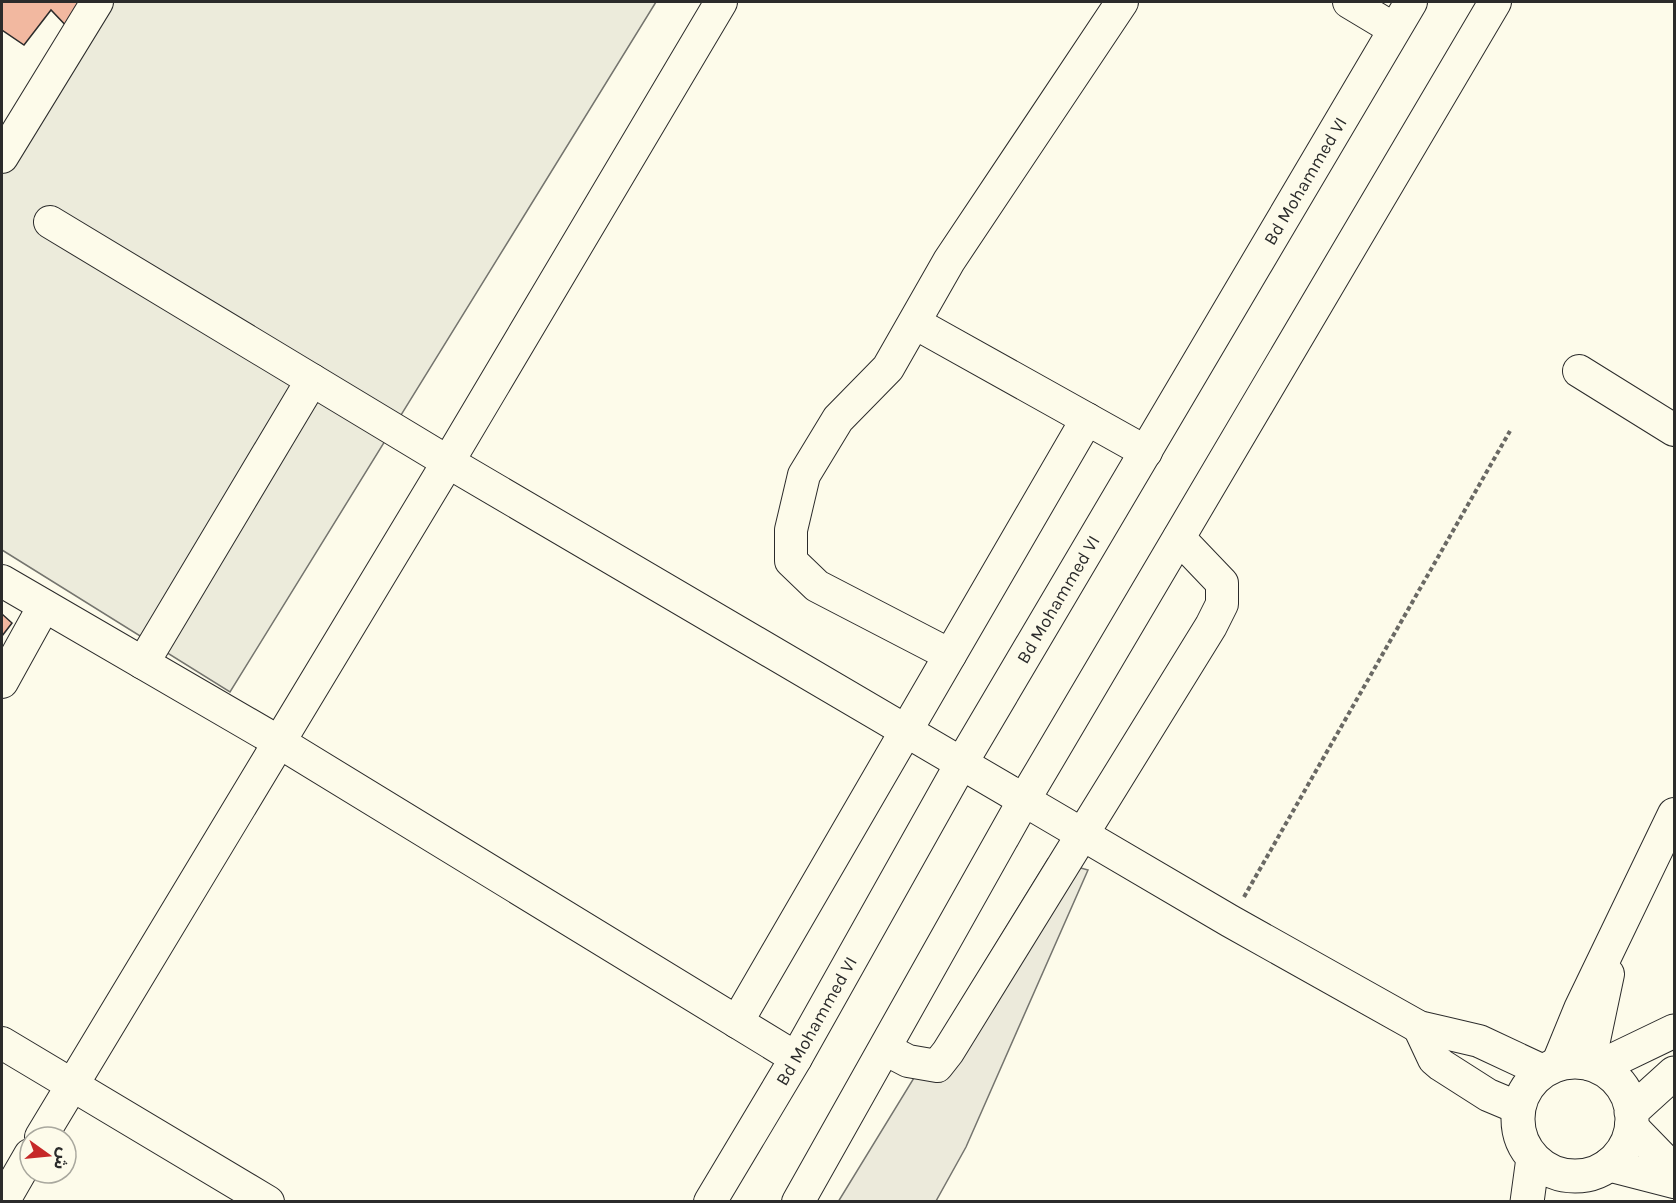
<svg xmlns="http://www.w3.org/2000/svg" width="1676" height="1203" font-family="Karla,'Noto Sans Arabic',sans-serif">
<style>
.green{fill:#ecebdb;stroke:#74746e;stroke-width:1.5}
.parking{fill:#eceadb;stroke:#74746e;stroke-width:1.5}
.building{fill:#f2b8a0;stroke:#2b2b2b;stroke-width:1.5}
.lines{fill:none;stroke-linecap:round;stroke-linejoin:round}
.minor-casing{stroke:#2b2b2b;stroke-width:34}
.major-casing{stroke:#2b2b2b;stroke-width:35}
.path{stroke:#6a6964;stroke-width:4;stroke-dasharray:4.5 3;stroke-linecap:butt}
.minor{stroke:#fdfbea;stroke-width:32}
.major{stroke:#fdfbea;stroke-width:33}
.labels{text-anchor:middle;stroke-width:4.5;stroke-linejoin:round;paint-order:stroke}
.street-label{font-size:18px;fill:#2b2b2b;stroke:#fdfbea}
</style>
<rect width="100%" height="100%" fill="#fdfbea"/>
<!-- green -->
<path class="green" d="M106,2H656L230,692L2,550V171Z"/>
<!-- parking -->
<path class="parking" d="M1048,859L1088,870L966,1147L936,1201L838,1202Z"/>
<!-- building -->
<path class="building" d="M2,2H91L73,33L51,10L24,45L2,30Z
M2,614L12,623L2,636Z"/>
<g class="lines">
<defs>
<g id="minor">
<path d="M1349,2L1394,29"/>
<path d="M2,157L97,2"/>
<path d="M50,222L448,462L1230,921L1419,1027L1479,1041L1543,1071"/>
<path d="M915,323L1146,452"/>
<path d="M1579,371L1674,430"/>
<path d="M2,581L279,742L796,1058"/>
<path d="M950,655L817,586L791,561V530L804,475L838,419L888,368L949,261L1122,2"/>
<path d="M143,663L312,380"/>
<path d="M2,682L44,606"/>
<path d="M737,1022L1087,419"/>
<path d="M1419,1027L1434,1059L1441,1065L1488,1095L1519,1108"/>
<path d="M2,1043L268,1202"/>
<path d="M885,1049L908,1061L937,1066L948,1052L1211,626L1222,604V583L1179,538"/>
<path d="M1589,1064L1608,974"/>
<path d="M1557,1065L1580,1009L1674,814"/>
<path d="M1631,1126L1674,1170"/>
<path d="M41,1137L448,462L721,2"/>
<path d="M1608,1165L1674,1182"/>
<path d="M3,1202L30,1155"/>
<path id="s1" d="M710,1202L796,1058L961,764L1411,2"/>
<path d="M798,1202L1024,800L1495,2"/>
</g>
<path id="major" d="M1518 1119a57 57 0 1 1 114 0a57 57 0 1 1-114 0Z
M1599,1067L1674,1031
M1631,1112L1674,1073
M1527,1202L1533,1158"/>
</defs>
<!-- minor casing -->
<use href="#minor" class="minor-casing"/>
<!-- major casing -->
<use href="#major" class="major-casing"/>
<!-- path -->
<path class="path" d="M1244,897L1510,431"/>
<!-- minor -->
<use href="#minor" class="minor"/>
<!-- major -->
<use href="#major" class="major"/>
</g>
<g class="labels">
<!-- street labels -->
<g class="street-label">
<text dy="6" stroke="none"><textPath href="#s1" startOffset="1182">Bd Mohammed VI</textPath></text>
<text dy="6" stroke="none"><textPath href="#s1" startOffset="696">Bd Mohammed VI</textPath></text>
<text dy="6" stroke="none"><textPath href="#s1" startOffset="210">Bd Mohammed VI</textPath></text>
</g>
</g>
<!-- border -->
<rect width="1676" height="1203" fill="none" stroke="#2b2b2b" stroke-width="6"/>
<!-- north arrow -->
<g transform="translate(48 1155) rotate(105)"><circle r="28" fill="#fdfbea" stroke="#a9a89e" stroke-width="1.5"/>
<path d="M0-4.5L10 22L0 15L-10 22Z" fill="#c62828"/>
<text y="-9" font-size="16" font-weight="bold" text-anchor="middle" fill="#2b2b2b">ش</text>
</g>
</svg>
